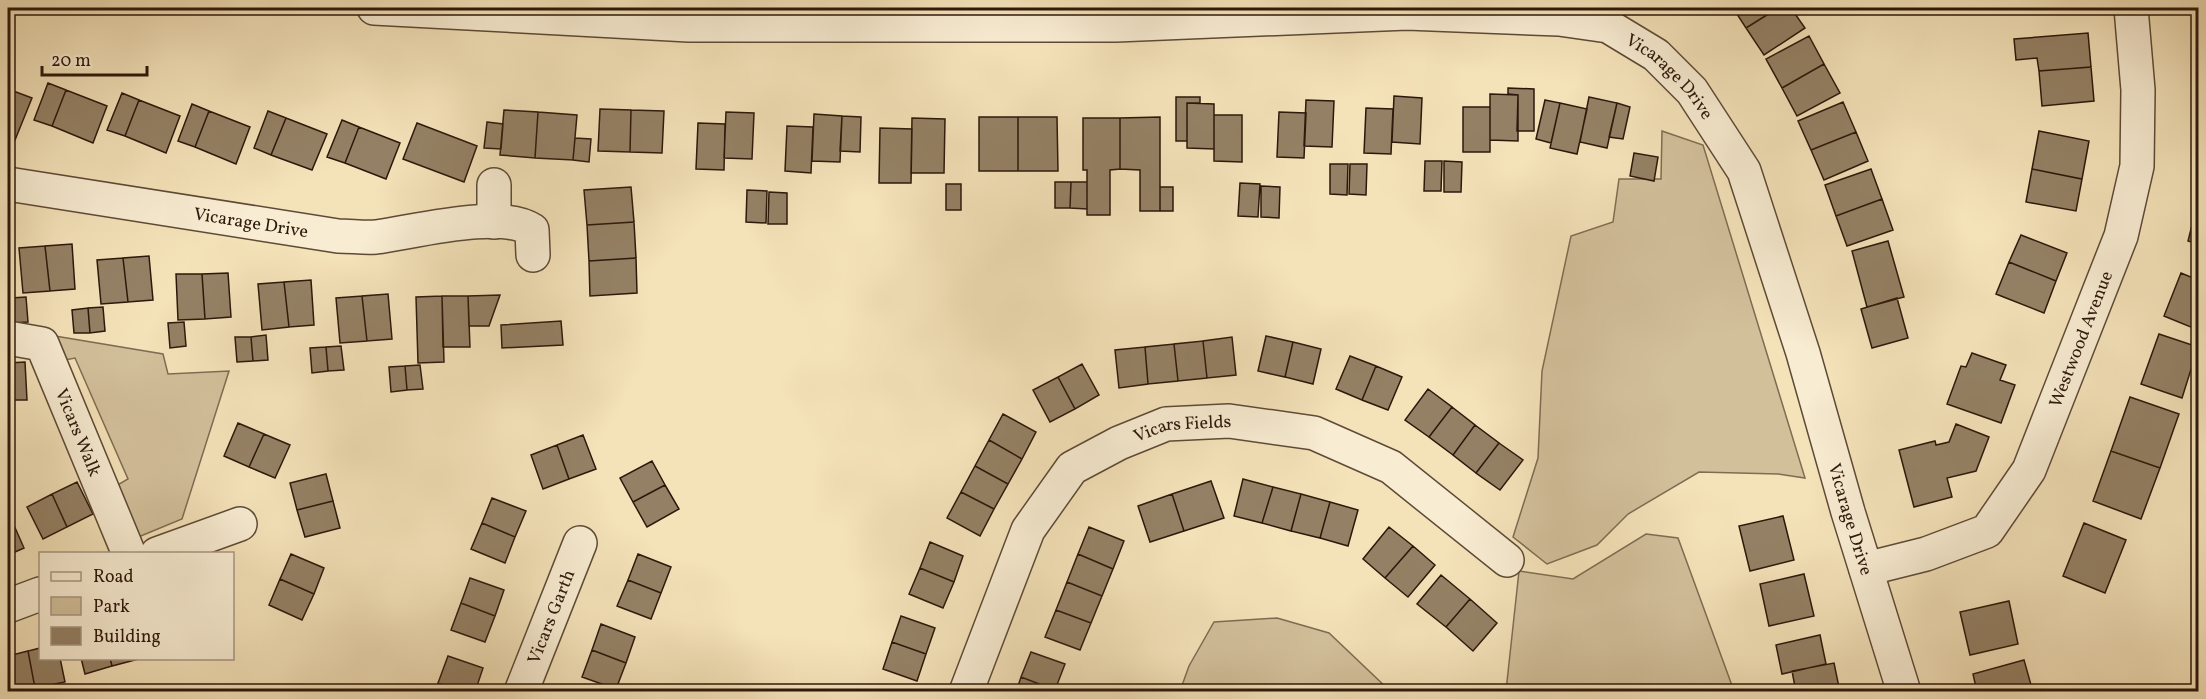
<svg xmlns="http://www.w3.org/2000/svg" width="2206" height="699" font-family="Vollkorn,serif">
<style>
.green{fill:#d2c09b;stroke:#7f6c53;stroke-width:1.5}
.building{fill:#948165;stroke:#2c180b;stroke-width:1.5}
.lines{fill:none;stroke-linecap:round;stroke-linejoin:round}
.minor-casing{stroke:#5e4a36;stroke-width:36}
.minor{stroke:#f8ecd2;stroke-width:33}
.labels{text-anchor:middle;stroke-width:5;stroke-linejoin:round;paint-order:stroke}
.street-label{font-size:18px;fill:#2c180b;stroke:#f8ecd2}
</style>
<rect width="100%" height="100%" fill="#f4e2b9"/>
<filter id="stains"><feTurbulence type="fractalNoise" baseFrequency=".00333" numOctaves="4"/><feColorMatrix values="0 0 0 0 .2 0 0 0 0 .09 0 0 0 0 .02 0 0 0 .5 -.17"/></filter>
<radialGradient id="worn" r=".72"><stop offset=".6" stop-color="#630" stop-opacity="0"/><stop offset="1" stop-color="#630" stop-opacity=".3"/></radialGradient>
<!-- green -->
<path class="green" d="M1662,131L1703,145L1805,478L1778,474L1699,472L1628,514L1597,545L1547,564L1513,537L1538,458L1542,371L1571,236L1613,222L1619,179H1661Z
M49,335L163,354L168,374L229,371L182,519L136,538L114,487L128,479L75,358L60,361Z
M1646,534L1678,538L1734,691H1506L1519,571L1573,579Z
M1277,618L1329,633L1390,691H1180L1189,666L1214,622Z"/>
<!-- building -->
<path class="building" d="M1733,8H1778L1746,28Z
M1778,8H1791L1805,28L1764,55L1746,28Z
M2088,33L2091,67L2039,71L2037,58L2016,60L2014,39Z
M1809,36L1824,64L1782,88L1766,59Z
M1824,64L1840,93L1797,116L1782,88Z
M2091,67L2094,101L2042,106L2039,71Z
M48,83L66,90L52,126L34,120Z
M1508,88L1534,89V131H1517L1518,95L1508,94Z
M8,89L32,98L15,140L8,137Z
M66,90L107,106L93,143L52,126Z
M122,93L139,100L125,136L107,130Z
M1490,94L1518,95V141L1490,140Z
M1394,96L1422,98L1420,144L1392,142Z
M1176,97H1200V103H1187V141H1176Z
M1589,97L1617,103L1607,148L1580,142Z
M139,100L180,116L166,153L125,136Z
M1306,100L1334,101L1332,147L1304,146Z
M1545,100L1560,103L1551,143L1536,139Z
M1843,102L1856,132L1811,150L1798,121Z
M1187,103L1214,104V149L1187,148Z
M1560,103L1587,109L1577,154L1550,148Z
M1617,103L1630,107L1623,139L1609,137Z
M192,104L209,111L195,147L178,141Z
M1463,107H1490V152H1463Z
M1366,108L1393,109L1391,154L1364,153Z
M600,109L631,110L630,152L598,151Z
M504,110L538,112L535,158L500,155Z
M631,110L664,111L662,153L630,152Z
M209,111L250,127L236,164L195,147Z
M268,111L286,118L271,155L254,148Z
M538,112L577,115L573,160L535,158Z
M726,112L754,113L752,159L724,158Z
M1279,112L1306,113L1304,158L1277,157Z
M814,114L842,116L840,162L812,161Z
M1214,115H1242V162L1214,161Z
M842,116L861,117L860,152L840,151Z
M979,117H1018V171H979Z
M1018,117H1057L1058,171H1018Z
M1160,117V211H1140V170L1120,169V118Z
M286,118L327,134L312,170L271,155Z
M912,118L945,119L944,173H911Z
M1083,118H1120V169L1110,170V215H1087V170H1083Z
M342,120L359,127L345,163L327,157Z
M487,122L503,124L501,149L484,148Z
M417,123L477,146L464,182L403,159Z
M698,123L725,124L724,170L696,169Z
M787,126L813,127L811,173L785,171Z
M359,127L400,143L386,179L345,163Z
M880,128L912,129L911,183H879Z
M2039,131L2089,141L2082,179L2032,169Z
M1856,132L1868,161L1824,180L1811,150Z
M575,138L591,139L589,162L573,160Z
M1634,153L1658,157L1654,181L1630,176Z
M1425,161H1442L1441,191H1424Z
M1444,161L1462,162L1461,192H1444Z
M1330,164H1348L1347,195L1330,194Z
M1350,164H1367L1366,195L1349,194Z
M1871,169L1882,199L1836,216L1825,185Z
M2032,169L2082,179L2076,211L2026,202Z
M1055,182H1071L1070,208H1055Z
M1071,182H1087V209L1070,208Z
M1240,183L1260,184L1258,217L1238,216Z
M946,184H961V210H946Z
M1261,186L1280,187L1279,218L1261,217Z
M631,187L634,222L587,225L584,190Z
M1160,187H1173V211H1160Z
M747,190L767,191L766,223L746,222Z
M769,192L787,193V224H768Z
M1882,199L1893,230L1847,246L1836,216Z
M2198,201V244L2188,241Z
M634,222L636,258L589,261L587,225Z
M2021,235L2067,253L2056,281L2009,262Z
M1888,241L1904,297L1867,307L1852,251Z
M72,244L75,289L50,291L45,246Z
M45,246L50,291L23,293L19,248Z
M149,256L153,300L128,302L123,258Z
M123,258L128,302L101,304L97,260Z
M636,258L637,293L590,296L589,261Z
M2009,262L2056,281L2044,313L1996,294Z
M228,273L231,317L205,319L202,274Z
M2181,273L2198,280V330L2164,316Z
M176,274H202L205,319L178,320Z
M311,280L314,325L289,327L284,282Z
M284,282L289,327L262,330L258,284Z
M388,294L392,339L367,341L362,296Z
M500,295L489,326H469L468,296Z
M362,296L367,341L340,343L336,298Z
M442,296L444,362L418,363L416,297Z
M442,296H468L470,347H443Z
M26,297L28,322L12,323L11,298Z
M11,298L12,323H8V299Z
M1897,298L1908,338L1872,348L1861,309Z
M103,307L105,331L90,333L88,308Z
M88,308L90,333H74L72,310Z
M561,321L563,345L502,348L501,325Z
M184,322L186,346L170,348L168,323Z
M2159,334L2198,347L2182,398L2141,384Z
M266,335L268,360L253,361L251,337Z
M1266,336L1293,342L1285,377L1258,371Z
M235,337H251L253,361L237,362Z
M1232,337L1236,375L1207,378L1203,341Z
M1203,341L1207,378L1178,381L1174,344Z
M1293,342L1321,349L1313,384L1285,377Z
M1174,344L1178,381L1148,384L1145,347Z
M341,346L344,370L328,371L326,347Z
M326,347L328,371L312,373L310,348Z
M1145,347L1148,384L1119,388L1115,350Z
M1972,353L2006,365L2000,380L2015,385L2001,423L1947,404L1961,366L1966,367Z
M1350,356L1376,366L1362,400L1336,389Z
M25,362L27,400H8V363Z
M1082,364L1099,395L1075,409L1058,377Z
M420,365L423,389L407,390L405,366Z
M405,366L407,390L391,392L389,367Z
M1376,366L1402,377L1388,410L1362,400Z
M1058,377L1075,409L1050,422L1033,390Z
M1428,389L1452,407L1429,437L1405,420Z
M2130,397L2179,414L2160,468L2111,451Z
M1452,407L1475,425L1453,455L1429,437Z
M1003,414L1036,432L1022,459L989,440Z
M238,423L264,434L249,467L224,456Z
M1956,424L1989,437L1976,471L1947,478L1952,497L1914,507L1899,450L1935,441L1936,445L1949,442Z
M1475,425L1499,443L1476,473L1453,455Z
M264,434L290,445L275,478L249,467Z
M583,435L596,469L569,479L557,445Z
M989,440L1022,459L1008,484L975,466Z
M1499,443L1523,460L1500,490L1476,473Z
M557,445L569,479L543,489L531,455Z
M2111,451L2160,468L2141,519L2093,501Z
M652,461L665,485L633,502L620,478Z
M975,466L1008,484L994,509L961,492Z
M326,474L333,501L297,510L290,483Z
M1243,479L1273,487L1262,523L1234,516Z
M1211,481L1224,518L1184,531L1172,494Z
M77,482L93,514L67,527L52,494Z
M665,485L679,509L647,527L633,502Z
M1273,487L1301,494L1291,531L1262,523Z
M961,492L994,509L980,536L947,518Z
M52,494L67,527L43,539L27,507Z
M1172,494L1184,531L1150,542L1138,506Z
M1301,494L1330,502L1320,538L1291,531Z
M492,498L526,511L515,537L482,523Z
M333,501L340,528L305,537L297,510Z
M1330,502L1358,510L1348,546L1320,538Z
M8,514H9L24,548L8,555Z
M1783,516L1794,560L1750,571L1739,526Z
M482,523L515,537L505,563L471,549Z
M2084,523L2126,540L2105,593L2063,576Z
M1089,527L1124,541L1113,569L1078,554Z
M1389,527L1413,546L1385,578L1363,559Z
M930,542L963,556L954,582L920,568Z
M1413,546L1435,565L1408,597L1385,578Z
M291,554L324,568L314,594L280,579Z
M638,554L671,567L661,593L628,580Z
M1078,554L1113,569L1102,596L1067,582Z
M920,568L954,582L943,608L909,594Z
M1804,574L1814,616L1769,626L1760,584Z
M1441,575L1470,599L1446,627L1417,604Z
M470,578L504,590L495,616L461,603Z
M280,579L314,594L302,620L269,605Z
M628,580L661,593L651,619L617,606Z
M1067,582L1102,596L1091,623L1056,610Z
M1470,599L1497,623L1473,651L1446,627Z
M2009,601L2018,644L1970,655L1960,612Z
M461,603L495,616L485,642L451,630Z
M1056,610L1091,623L1080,650L1045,637Z
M901,616L935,628L926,654L892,642Z
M601,624L635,637L626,663L592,650Z
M1820,635L1826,664L1782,674L1776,645Z
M892,642L926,654L917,681L883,669Z
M40,648V658H60L65,682L35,688L28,651Z
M592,650L626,663L616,689L582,677Z
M28,651L35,688L20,692H8V656Z
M1031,652L1065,664L1055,690L1021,677Z
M448,656L483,668L475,692H460L438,683Z
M81,658H110L112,666L85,674Z
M110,658H139V659L112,666Z
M2024,660L2033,692H1977L1973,674Z
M1834,663L1840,692H1796L1792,671Z
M1021,677L1055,690V692H1016Z
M438,683L460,692H435Z"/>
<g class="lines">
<defs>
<g id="minor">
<path id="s1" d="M374,8L689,25H1116L1407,13L1559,19L1608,26L1656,55L1692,91L1744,171L1803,353L1848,512L1904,692"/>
<path id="s2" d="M8,184L338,236C351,236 364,238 376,237C414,232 501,209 532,230L533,255"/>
<path d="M494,185V222"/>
<path id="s3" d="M8,338L42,344L129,554"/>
<path d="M157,554L240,524"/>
<path id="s4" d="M1866,569L1926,554L1987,531L2029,470L2121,236L2137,166L2138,90L2131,8"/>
<path d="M8,606L40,594"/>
<path id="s5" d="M521,692L580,543"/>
<path id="s6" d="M966,692L1028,530L1072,468L1119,443L1166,424L1229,421L1314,433L1391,467L1507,560"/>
</g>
</defs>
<!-- minor casing -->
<use href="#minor" class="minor-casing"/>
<!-- minor -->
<use href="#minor" class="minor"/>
</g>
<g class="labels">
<!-- street labels -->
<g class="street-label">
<text dy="6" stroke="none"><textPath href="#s1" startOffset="1316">Vicarage Drive</textPath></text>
<text dy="6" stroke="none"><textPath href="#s2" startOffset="246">Vicarage Drive</textPath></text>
<text dy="6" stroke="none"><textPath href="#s4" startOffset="342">Westwood Avenue</textPath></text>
<text dy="6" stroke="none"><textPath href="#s6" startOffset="369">Vicars Fields</textPath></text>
<text dy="6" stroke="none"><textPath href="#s3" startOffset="130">Vicars Walk</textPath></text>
<text dy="6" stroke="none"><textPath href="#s1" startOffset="1802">Vicarage Drive</textPath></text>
<text dy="6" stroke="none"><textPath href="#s5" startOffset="81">Vicars Garth</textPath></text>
</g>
</g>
<!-- margin -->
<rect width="2206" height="699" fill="none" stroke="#f4e2b9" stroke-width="30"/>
<rect x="9" y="9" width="2188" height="681" fill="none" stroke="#2c180b" stroke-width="3"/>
<rect x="15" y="15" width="2176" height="669" fill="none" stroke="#2c180b" stroke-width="1.5"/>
<!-- legend -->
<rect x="39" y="552" width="195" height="108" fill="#f8ecd2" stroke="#a69782" stroke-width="1.5"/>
<rect x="51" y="572" width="30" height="9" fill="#f8ecd2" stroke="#a69782" stroke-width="1.5"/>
<text x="93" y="582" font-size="18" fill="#2c180b">Road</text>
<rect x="51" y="597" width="30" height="18" fill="#d2c09b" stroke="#a69782" stroke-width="1.5"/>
<text x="93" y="612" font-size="18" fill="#2c180b">Park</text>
<rect x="51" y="627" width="30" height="18" fill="#948165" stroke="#a69782" stroke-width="1.5"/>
<text x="93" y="642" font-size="18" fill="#2c180b">Building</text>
<!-- scale -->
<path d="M42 66v9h105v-9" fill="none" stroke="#2c180b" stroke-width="3"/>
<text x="51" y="66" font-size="18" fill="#2c180b" stroke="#f8ecd2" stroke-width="4.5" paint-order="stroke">20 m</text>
<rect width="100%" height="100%" filter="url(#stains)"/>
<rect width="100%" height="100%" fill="url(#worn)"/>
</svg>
